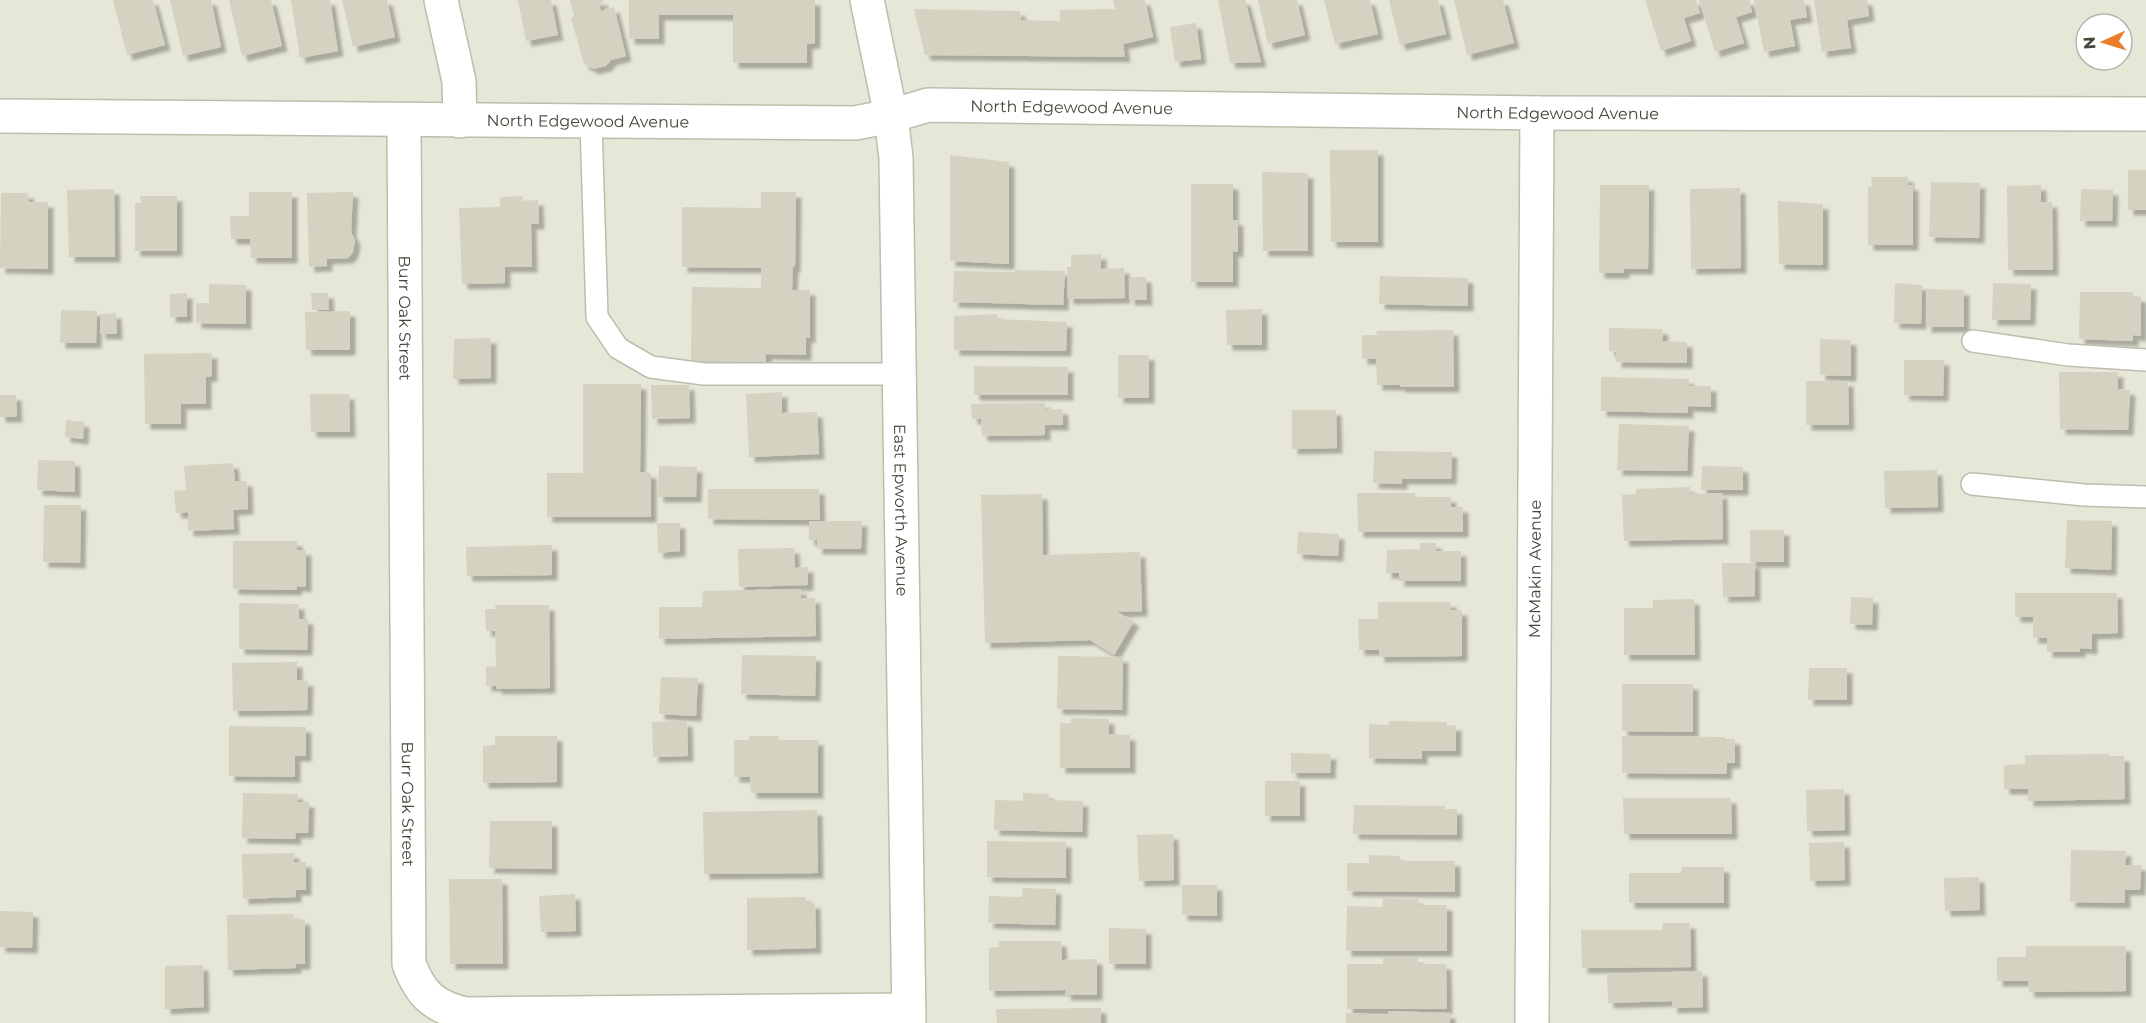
<svg xmlns="http://www.w3.org/2000/svg" width="2146" height="1023" font-family="Montserrat,sans-serif">
<style>
.residential{fill:#e7e7d8;fill-rule:evenodd}
.building{fill:#d4d2c0;filter:url(#shadow)}
.lines{fill:none;stroke-linecap:round;stroke-linejoin:round}
.service-casing{stroke:#bebdad;stroke-width:24}
.minor-casing{stroke:#bebdad;stroke-width:36}
.service{stroke:#fff;stroke-width:21}
.minor{stroke:#fff;stroke-width:33}
.labels{text-anchor:middle;stroke-width:4.5;stroke-linejoin:round;paint-order:stroke}
.street-label{font-size:16px;fill:#474538;stroke:#fff}
</style>
<defs>
<filter id="shadow"><feDropShadow dx="5.5" dy="5.5" stdDeviation="1.5" flood-color="#0004"/></filter>
</defs>
<rect width="100%" height="100%" fill="#f3f3e9"/>
<!-- residential -->
<path class="residential" d="M0,0H2146V1023H0ZM2086,24H2122V60H2086Z"/>
<!-- building -->
<path class="building" d="M113,0H153L165,45L127,55Z
M170,0H211L221,47L183,56Z
M229,0H271L282,46L242,56Z
M291,0H330L338,51L300,58Z
M342,0H387L395,37L353,47Z
M518,0H551L558,35L526,41Z
M570,0H603V3L599,4L601,11L614,7L626,56L611,60L606,66L594,69L584,64L571,18L574,16Z
M629,0H815V43L807,44V63H733V15H659V39H629Z
M1113,0H1145L1153,37L1123,44L1125,57L925,55L914,9L1020,11L1021,20L1060,21V10L1115,9Z
M1218,0H1245L1261,62L1230,63Z
M1258,0H1297L1305,35L1268,44Z
M1324,0H1370L1378,34L1335,44Z
M1389,0H1438L1446,34L1400,45Z
M1454,0H1503L1514,43L1467,55Z
M1645,0H1696L1700,13L1684,18L1691,41L1661,51Z
M1699,0H1749L1752,12L1736,17L1744,43L1715,52Z
M1754,0H1804L1807,17L1790,20L1795,46L1764,52Z
M1814,0H1867L1869,16L1847,20L1851,48L1822,52Z
M1196,23L1201,59L1175,62L1170,27Z
M1330,150H1378V242H1331Z
M950,155L1009,162V264L950,261Z
M2128,170H2146V210H2128Z
M1262,172L1308,173V251H1263Z
M1871,177H1908V185H1913V245H1868V187H1872Z
M1931,182L1980,183L1979,238L1929,237Z
M1191,184H1233V220H1238V252L1233,251V282H1191Z
M1600,185H1649L1648,269H1624V273H1599Z
M2041,185V202H2052L2053,270H2008L2007,186Z
M1740,188L1741,268L1691,269L1690,189Z
M114,189L115,257H69L67,190Z
M2081,189L2113,190L2112,221H2080Z
M249,192H292V258H251L250,239H231L230,216H249Z
M353,192L351,232L355,240L353,252L348,258L327,259V266L309,267L307,193Z
M761,192H796L795,267H793L792,290H810V338L806,337V355L766,354V362L691,361L692,287L761,288V268L682,267V207L761,208Z
M1,193H28L29,202H48V269L0,268Z
M140,196H177V251H135V203H141Z
M523,196L522,201L538,200L539,224H531L532,267H505V283L462,284L459,208L500,207V197Z
M1778,201L1823,204V265L1779,264Z
M1101,254V269L1124,268L1125,298L1068,299L1067,267H1071V255Z
M1015,270L1065,271L1063,305L953,302L954,271L1015,272Z
M1380,276L1468,278V306L1379,304Z
M1129,277H1146L1147,300H1129Z
M1895,283L1922,285L1921,324L1894,323Z
M1993,283L2031,284L2030,320H1992Z
M209,284L246,285V324L196,323V303H209Z
M1926,289L1964,290V327H1926Z
M2080,292H2133V296L2141,297V336L2133,335V341L2079,339Z
M187,293V317H170V294Z
M311,293H328L329,310H312Z
M1262,309V345H1227L1226,310Z
M61,310L97,311L96,343H60Z
M350,311V350H306L305,312Z
M116,313L117,334H100V314Z
M997,314V319L1067,322L1066,351L954,350V316Z
M1609,328L1663,329L1662,341L1687,342V363L1616,362V352L1609,351Z
M1453,330L1454,387H1400V385H1377L1376,359H1362V335H1377L1376,331Z
M491,338V378L453,379L454,339Z
M1820,339L1851,340V376L1820,375Z
M212,353V376L206,377V404H181V424H145L144,354Z
M1118,355H1149V398H1118Z
M1904,360H1944L1943,396L1904,395Z
M974,366L1068,367V395H974Z
M2059,372H2118V389L2130,390L2128,430L2060,429Z
M1601,377L1689,379V386H1711V407L1688,406V413L1601,411Z
M1806,381H1848L1849,425H1806Z
M583,384H641L640,472L651,473V517H547V473H583Z
M651,385H689L690,418L652,419Z
M782,392V413L817,412L819,454L749,457L746,394Z
M310,394H349L350,432H311Z
M0,395H16L17,417H0Z
M1045,403V410L1063,409V425H1045V435L982,436L981,419H972L971,404Z
M1292,410H1336L1337,448L1292,449Z
M66,420L84,422L83,439L65,437Z
M1619,424L1689,426L1687,471L1617,470Z
M1374,451L1452,452L1451,479H1402V484L1373,483Z
M38,460L75,461V492L37,490Z
M233,463L235,481H247L248,509L233,510L234,529L188,531V512L176,513L174,491L186,490L184,466Z
M659,466L697,467L696,497H658Z
M1702,466L1743,467V490H1701Z
M1937,470L1938,507L1885,508L1884,471Z
M1690,487V494L1722,493L1723,539L1624,541L1622,495L1636,494V489Z
M708,489H819L820,520L708,519Z
M1357,493H1415V497H1451V507H1463V532H1358Z
M1042,494L1043,555L1140,552L1142,611L1117,612L1134,621L1114,655L1090,640L985,643L981,495Z
M44,505H81L80,563L43,562Z
M2067,520L2112,521L2111,570L2065,568Z
M809,521H862L861,549H817V540H809Z
M657,523H680V551L658,553Z
M1750,530H1784V562H1750Z
M1298,532L1339,534L1338,556L1297,554Z
M233,541H297V550H306V587L297,586L296,590L233,589Z
M1420,543H1436V551H1461V581H1399V573H1386L1387,550L1420,549Z
M552,545V575L467,576L466,547Z
M794,548L795,568L808,567V585L739,587L738,549Z
M1722,563H1755V596L1723,597Z
M801,589V598H815L816,636L659,639V607H702L703,591Z
M2015,593H2117L2118,633L2092,634V649L2080,648V652H2047V638H2033V617H2015Z
M1851,597L1873,598L1872,625L1850,624Z
M1694,599L1695,655H1624V608H1653V600Z
M1378,602H1451V610H1462V656L1379,657V650H1359L1358,619H1378Z
M239,603L299,604V619H308L307,650L239,649Z
M495,605H549L550,688L496,689L497,686H486V667L496,666L495,631H486L485,609H496Z
M742,655L816,656L815,696L741,694Z
M1058,656L1123,657L1122,710L1057,709Z
M297,662V680L308,681L307,710L233,711L232,663Z
M1809,668H1847V700H1808Z
M661,677L698,678L696,716L659,714Z
M1622,684H1693V732L1622,731Z
M1071,718L1109,719V734L1130,735V768H1060V723H1071Z
M687,721L688,756L653,757L652,722Z
M1389,721L1447,722V726L1456,725V751H1422V759L1369,758V724L1388,725Z
M229,726L306,727V756H295V777L229,776Z
M495,736H557V782L483,783V746L495,745Z
M749,736H779V740H818V793H751L750,777H734V740H749Z
M1622,736L1725,737V739H1735V763H1727L1726,774L1622,773Z
M1291,753L1331,754L1330,773H1291Z
M2109,754V756H2124L2125,799L2028,801V789H2004V765L2025,764V755Z
M1265,781H1300V816H1265Z
M1844,789L1845,830L1807,831L1806,790Z
M243,793L298,794L297,802H309L308,833H295L296,839L242,838Z
M1023,793L1049,794L1048,800L1083,801L1082,832L994,830L995,800L1023,801Z
M1623,798H1731L1732,834H1624Z
M1354,805L1445,806V809H1457V835L1353,834Z
M817,810L818,873L704,874L703,812Z
M490,821H552V869L489,868Z
M1173,834L1174,880L1139,881L1137,835Z
M987,841L1066,842V878L987,877Z
M1844,842L1845,880L1810,881L1809,843Z
M2071,850L2126,851L2125,865H2141L2140,890H2125V903L2070,902Z
M294,853V862H306V890H296V897L243,899L242,854Z
M1369,855L1400,856V861H1455V892L1347,891V863H1369Z
M1682,867H1724V903H1629V873H1681Z
M1979,877L1980,910L1945,911L1944,878Z
M449,879H502L503,964H450Z
M1182,885H1217V916L1182,915Z
M1023,888L1056,889L1055,925L988,923L989,896L1022,897Z
M575,894L576,931L541,932L539,896Z
M806,897V903H815L816,948L747,950V898Z
M1383,898L1418,899V905H1447V951H1346L1347,906L1383,907Z
M0,911L33,912L32,948L0,947Z
M294,914L293,920L305,919V964H296V968L228,970L227,915Z
M1663,923H1690L1691,967L1582,968L1581,930H1662Z
M1109,928L1146,929V964H1109Z
M999,941H1061L1062,960L1097,959V995H1065L1066,990L989,991V948L999,947Z
M2026,946H2126V991L2029,992L2028,981H1997V957H2026Z
M1383,958H1418V964H1446L1447,1009H1347V964H1383Z
M203,965L204,1007L165,1009V966Z
M1702,971L1703,1007L1672,1008V1001L1608,1003L1607,974Z
M1101,1008V1023H997L996,1009Z
M1388,1011L1450,1013V1023H1346V1013L1388,1015Z"/>
<g class="lines">
<defs>
<path id="service" d="M591,122L597,317L618,348L651,367L704,374H899
M1973,341L2068,355L2146,360
M1972,484L2084,495L2146,497"/>
<g id="minor">
<path d="M441,0L459,81L460,121"/>
<path id="s1" d="M867,0L891,116L896,158L909,1023"/>
<path id="s2" d="M0,116L855,123L891,116L928,105L1537,113L2146,114"/>
<path id="s3" d="M404,120L409,964C421,995 434,1007 466,1014L909,1010"/>
<path id="s4" d="M1532,1023L1537,113"/>
</g>
</defs>
<!-- service casing -->
<use href="#service" class="service-casing"/>
<!-- minor casing -->
<use href="#minor" class="minor-casing"/>
<!-- service -->
<use href="#service" class="service"/>
<!-- minor -->
<use href="#minor" class="minor"/>
</g>
<g class="labels">
<!-- street labels -->
<g class="street-label">
<text dy="6" stroke="none"><textPath href="#s2" startOffset="1074">North Edgewood Avenue</textPath></text>
<text dy="6" stroke="none"><textPath href="#s2" startOffset="1560">North Edgewood Avenue</textPath></text>
<text dy="6" stroke="none"><textPath href="#s2" startOffset="588">North Edgewood Avenue</textPath></text>
<text dy="6" stroke="none"><textPath href="#s3" startOffset="198">Burr Oak Street</textPath></text>
<text dy="6" stroke="none"><textPath href="#s1" startOffset="513">East Epworth Avenue</textPath></text>
<text dy="6" stroke="none"><textPath href="#s4" startOffset="454">McMakin Avenue</textPath></text>
<text dy="6" stroke="none"><textPath href="#s3" startOffset="684">Burr Oak Street</textPath></text>
</g>
</g>
<!-- north arrow -->
<g transform="translate(2104 42) rotate(266)"><circle r="28" fill="#ffffff" stroke="#b5b5af" stroke-width="1.5"/>
<path d="M0-4.5L10 22L0 15L-10 22Z" fill="#ea7e2a"/>
<text y="-9" font-size="16" font-weight="bold" text-anchor="middle" fill="#474538">N</text>
</g>
</svg>
